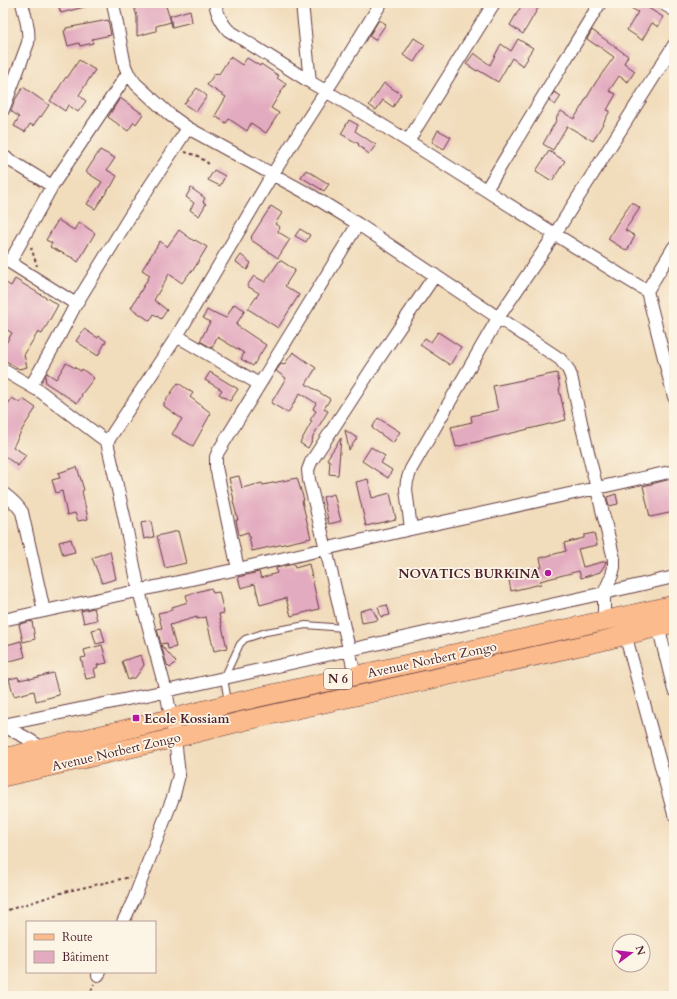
<svg xmlns="http://www.w3.org/2000/svg" width="677" height="999" font-family="Cardo,serif">
<style>
.building{fill:#e3abc0}
.lines{fill:none;stroke-linecap:round;stroke-linejoin:round}
.lane-casing{stroke:#633b41;stroke-width:8}
.street-casing{stroke:#633b41;stroke-width:14}
.primary-casing{stroke:#633b41;stroke-width:20}
.path{stroke:#633b41;stroke-width:2;stroke-dasharray:3 3;stroke-linecap:butt}
.lane{stroke:#fff;stroke-width:6}
.street{stroke:#fff;stroke-width:12}
.primary{stroke:#fbbb8c;stroke-width:19}
.poi-dot{fill:#b5179e;stroke:#fcf5e5;stroke-width:1.5}
.labels{text-anchor:middle;stroke-width:3.5;stroke-linejoin:round;paint-order:stroke}
.shield{fill:#fcf5e5;stroke:#7f5f63;stroke-width:1}
.shield-label{font-size:12px;font-weight:bold;fill:#4a1f2b}
.poi-label{font-size:13px;font-weight:bold;fill:#4a1f2b;stroke:#fcf5e5;text-anchor:end}
.street-label{font-size:13px;fill:#4a1f2b;stroke:#fcf5e5}
</style>
<rect width="100%" height="100%" fill="#fcf5e5"/>
<filter id="ink" filterUnits="userSpaceOnUse"><feTurbulence type="fractalNoise" baseFrequency=".025" numOctaves="2"/><feDisplacementMap in="SourceGraphic" scale="8" xChannelSelector="R" yChannelSelector="G"/><feConvolveMatrix kernelMatrix="1 2 1 2 8 2 1 2 1" color-interpolation-filters="sRGB"/></filter>
<filter id="wash" filterUnits="userSpaceOnUse"><feTurbulence type="fractalNoise" baseFrequency=".012" numOctaves="4" result="noise"/><feDisplacementMap in="SourceGraphic" scale="16" xChannelSelector="R" yChannelSelector="G"/><feGaussianBlur stdDeviation="0.9" result="paint"/><feColorMatrix in="noise" values="0 0 0 0 0 0 0 0 0 0 0 0 0 0 0 0 0 1.4 0 .05"/><feComposite in="paint" operator="in"/></filter>
<g filter="url(#wash)">
<rect width="100%" height="100%" fill="#f1dcbb"/>
<g id="blocks">
<!-- building -->
<path class="building" d="M63,3H88V6L61,13L58,5Z
M144,3H165L171,22L156,26V31L137,36V17L134,6Z
M523,3H541L523,34L510,25Z
M622,3H640L663,17L658,27L652,23L642,40L627,30L638,12Z
M190,10L192,22L172,27L170,16Z
M108,20L111,35L92,39L93,43L80,46L79,43L68,46L64,31L66,30V28Z
M379,20L386,24L375,40L369,36Z
M592,30L628,56L624,63L635,71L628,82L619,76L609,91L616,94L607,110L610,111L593,141L567,126L553,150L543,144L557,119L556,118L561,111L574,119L596,82L614,57L597,45V46L587,39Z
M414,38L425,45L414,62L403,55Z
M518,39L533,48L527,57L528,58L523,66L512,58L498,82L478,70L477,71L466,64L474,53L490,65L501,44L511,51Z
M230,57L242,65L247,58L260,66L261,64L279,76L277,78L286,84L271,108L279,113L266,133L251,123L247,131L229,119L226,123L215,116L226,97L207,85L215,73L216,74L217,73L219,74Z
M79,60L95,70L79,95L86,101L78,112L68,105L65,111L50,101L66,77L67,78Z
M384,83L401,94L393,107L383,100L376,110L369,105Z
M23,87L49,105L41,117L40,116L33,126L30,124L25,132L14,126L19,117L11,111L15,100Z
M197,88L207,96L196,112L184,104Z
M554,92L561,96L555,105L549,101Z
M120,98L143,114L136,124L134,122L128,131L108,117Z
M349,120L358,125L355,131L376,145L369,154L358,145L359,144L341,134Z
M438,130L451,137L444,149L432,142Z
M100,150L115,158L107,170L117,176L111,187H110L95,209L87,204L102,182L86,172Z
M549,151L565,161L552,181L536,171Z
M214,170L225,176L220,186L208,180Z
M306,170L329,184L324,191L301,177Z
M191,188L205,198L203,202L206,204L199,216L190,210L194,203L186,197Z
M632,202L640,208L625,230L635,236L627,251L608,239L616,225Z
M271,206L282,213L275,224L280,227L278,232L290,239L278,258L251,240L252,238L251,237Z
M58,220L74,230L79,222L95,233L78,262L73,258L50,247L52,243L46,240Z
M300,229L310,235L306,242L295,236Z
M179,230L194,241L195,240L207,247L192,272L191,271L182,283L169,274L154,300L167,310L161,319L154,314L150,321L131,308L150,275L142,270L160,241L167,247Z
M241,255L251,263L247,270L236,262Z
M280,260L295,270L285,286L299,295L278,328L248,309L259,293L247,286L254,276L265,282Z
M15,279L58,305L42,334L38,332L24,355L27,367L19,369L3,359V348L12,333L3,327V321L7,314L3,311V281L11,286Z
M234,304L245,310L236,325L266,345L253,366L241,359L244,353L217,337L212,348L200,341L210,322L203,318L207,310L214,314L215,313L226,318Z
M84,329L98,338L99,336L106,341L98,356L76,341Z
M438,332L461,347L450,365L420,345L425,338L431,342Z
M293,352L316,368L306,384L330,399L324,409L328,411L312,438L313,439L308,448L300,443L312,421L310,420L316,411L313,409L316,403L300,393L288,413L271,403L286,378L276,371L281,364L284,365Z
M66,363L81,371L82,369L94,378L81,395L82,396L77,403L46,383L45,376L47,373L56,379Z
M210,372L238,389L230,401L219,394L222,390L205,380Z
M557,373L560,389H559L566,420L504,435L456,447L451,427L472,422L471,416L498,410L493,386Z
M178,383L193,393L190,397L211,413L193,446L172,434L182,419L164,406V403Z
M12,398L20,403L23,399L36,408L23,428L13,447L26,455L18,466L3,455V412Z
M378,418L400,432L393,443L372,428Z
M345,430L357,438L349,450Z
M341,438L338,475L329,474L330,461L327,459Z
M371,447L385,456L381,463L392,470L388,478L362,461Z
M77,467L84,490L82,491L88,519L78,521L75,513L67,515L62,491L56,493L52,480L60,478L58,473Z
M239,476L242,488L262,483L263,485L297,478L304,500L302,501L311,538L252,551L248,532L239,535L236,520H238L233,501L234,500L229,478Z
M368,479L372,498L390,493L396,519L366,526L356,482Z
M671,479L674,494V512L650,517L643,486Z
M334,494L341,521L329,524L323,497Z
M616,494L618,504L609,506L607,497Z
M151,521L154,537L144,539L141,523Z
M178,531L186,563L165,568L157,536Z
M594,533L597,545L578,549L583,567L606,561V563L600,572L581,578L579,571L540,581L541,584L511,591L509,580L513,579L511,574L542,567L540,558L566,551L564,543L584,538V535Z
M71,539L75,552L63,555L59,542Z
M110,551L116,579L102,583L92,558Z
M294,564L295,568L309,564L319,609L291,616L286,598L260,605L255,584L241,588L238,577L259,572L261,578L277,573L276,568Z
M211,588L213,593L219,592L224,613L219,614L227,648L214,651L206,617L197,619V617L170,625L176,647L168,649L167,643L161,644L157,629L162,628L158,613L172,610V607L188,602L186,595Z
M387,605L390,615L381,617L378,607Z
M94,608L97,620L84,623L81,611Z
M372,608L378,620L362,623L360,611Z
M32,621L35,639L23,642L19,624Z
M101,628L105,642L96,644L92,630Z
M21,641L25,657L3,663V646Z
M102,645L107,663L97,665L98,667L94,669L96,677L86,679L81,658L86,657L84,650Z
M161,645L176,662L170,668L167,665Z
M141,655L144,665L136,677L128,680L122,661Z
M53,673L59,695L36,701L34,691L14,696L9,679L18,677L19,680L29,678L30,679Z"/>
</g>
</g>
<g filter="url(#ink)">
<use href="#blocks" fill-opacity="0" stroke="#633b41" stroke-width="1"/>
<g class="lines">
<defs>
<path id="lane" d="M228,702L224,678L240,644L245,639L266,632L306,625L344,628"/>
<path id="street" d="M113,3L125,66L128,73L136,84L170,115L188,128L314,197L358,224L560,359L568,369L571,376L582,427L614,559V567L612,575L604,593V620
M215,3C217,14 221,22 228,30L310,82
M302,3L310,82C425,148 533,223 647,291L674,397
M662,3L674,10
M3,110L28,43C30,29 25,16 22,3
M408,141L494,3
M3,156L52,186
M486,190L600,3
M3,258L76,304
M10,262L52,186L128,73
M647,291L674,247
M177,336L259,384
M3,370L41,392L107,442L124,516L139,591L166,691L175,738L179,775L174,795L134,899L123,922
M31,386L55,344L76,304L132,213L188,128
M107,442L177,336L272,175L339,71L381,3
M3,493C11,499 17,504 22,512L44,611
M411,529L406,489L407,481L411,469L498,318L555,234L674,45
M238,569L216,467V457L218,452L358,224
M3,620L238,569L411,529L674,471
M657,621L674,690
M624,630L674,814
M355,675L326,549L309,480L308,470L311,462L373,367L435,275
M3,725L166,691L604,593L674,577
M3,726L25,737L44,749
M98,975L100,972"/>
<path id="primary" d="M3,758C78,740 154,724 228,704L674,605
M3,777L175,738L243,721L598,642L674,623"/>
</defs>
<!-- lane casing -->
<use href="#lane" class="lane-casing"/>
<!-- street casing -->
<use href="#street" class="street-casing"/>
<!-- primary casing -->
<use href="#primary" class="primary-casing"/>
<!-- path -->
<path class="path" d="M185,152L198,156L209,164
M31,247L37,266
M3,913L8,910L64,892L130,877
M89,996L94,984"/>
<!-- lane -->
<use href="#lane" class="lane"/>
<!-- street -->
<use href="#street" class="street"/>
<!-- primary -->
<use href="#primary" class="primary"/>
</g>
</g>
<!-- markers -->
<g class="poi-dot">
<circle cx="548" cy="573" r="4"/>
<rect x="132" y="714" width="8" height="8" rx="2"/>
</g>
<g class="labels">
<!-- shield labels -->
<rect class="shield" x="324" y="669" width="28" height="20" rx="3"/>
<g class="shield-label">
<text x="338" y="683">N 6</text>
</g>
<!-- poi labels -->
<g class="poi-label">
<text x="540" y="578">NOVATICS BURKINA</text>
<text x="144" y="723" text-anchor="start">Ecole Kossiam</text>
</g>
<!-- street labels -->
<g class="street-label">
<text transform="translate(432 659) rotate(-12)" y="5">Avenue Norbert Zongo</text>
<text transform="translate(116 751) rotate(-13)" y="5">Avenue Norbert Zongo</text>
</g>
</g>
<!-- margin -->
<rect width="677" height="999" fill="none" stroke="#fcf5e5" stroke-width="16"/>
<!-- legend -->
<rect x="26" y="921" width="130" height="52" fill="#fcf5e5" stroke="#b59f9b"/>
<rect x="34" y="934" width="20" height="6" fill="#fbbb8c" stroke="#b59f9b"/>
<text x="62" y="941" font-size="12" fill="#4a1f2b">Route</text>
<rect x="34" y="951" width="20" height="12" fill="#e3abc0" stroke="#b59f9b"/>
<text x="62" y="961" font-size="12" fill="#4a1f2b">Bâtiment</text>
<!-- north arrow -->
<g transform="translate(631 953) rotate(75)"><circle r="19" fill="#fcf5e5" stroke="#b59f9b"/>
<path d="M0-3L7 15L0 10L-7 15Z" fill="#b5179e"/>
<text y="-6" font-size="11" font-weight="bold" text-anchor="middle" fill="#4a1f2b">N</text>
</g>
</svg>
